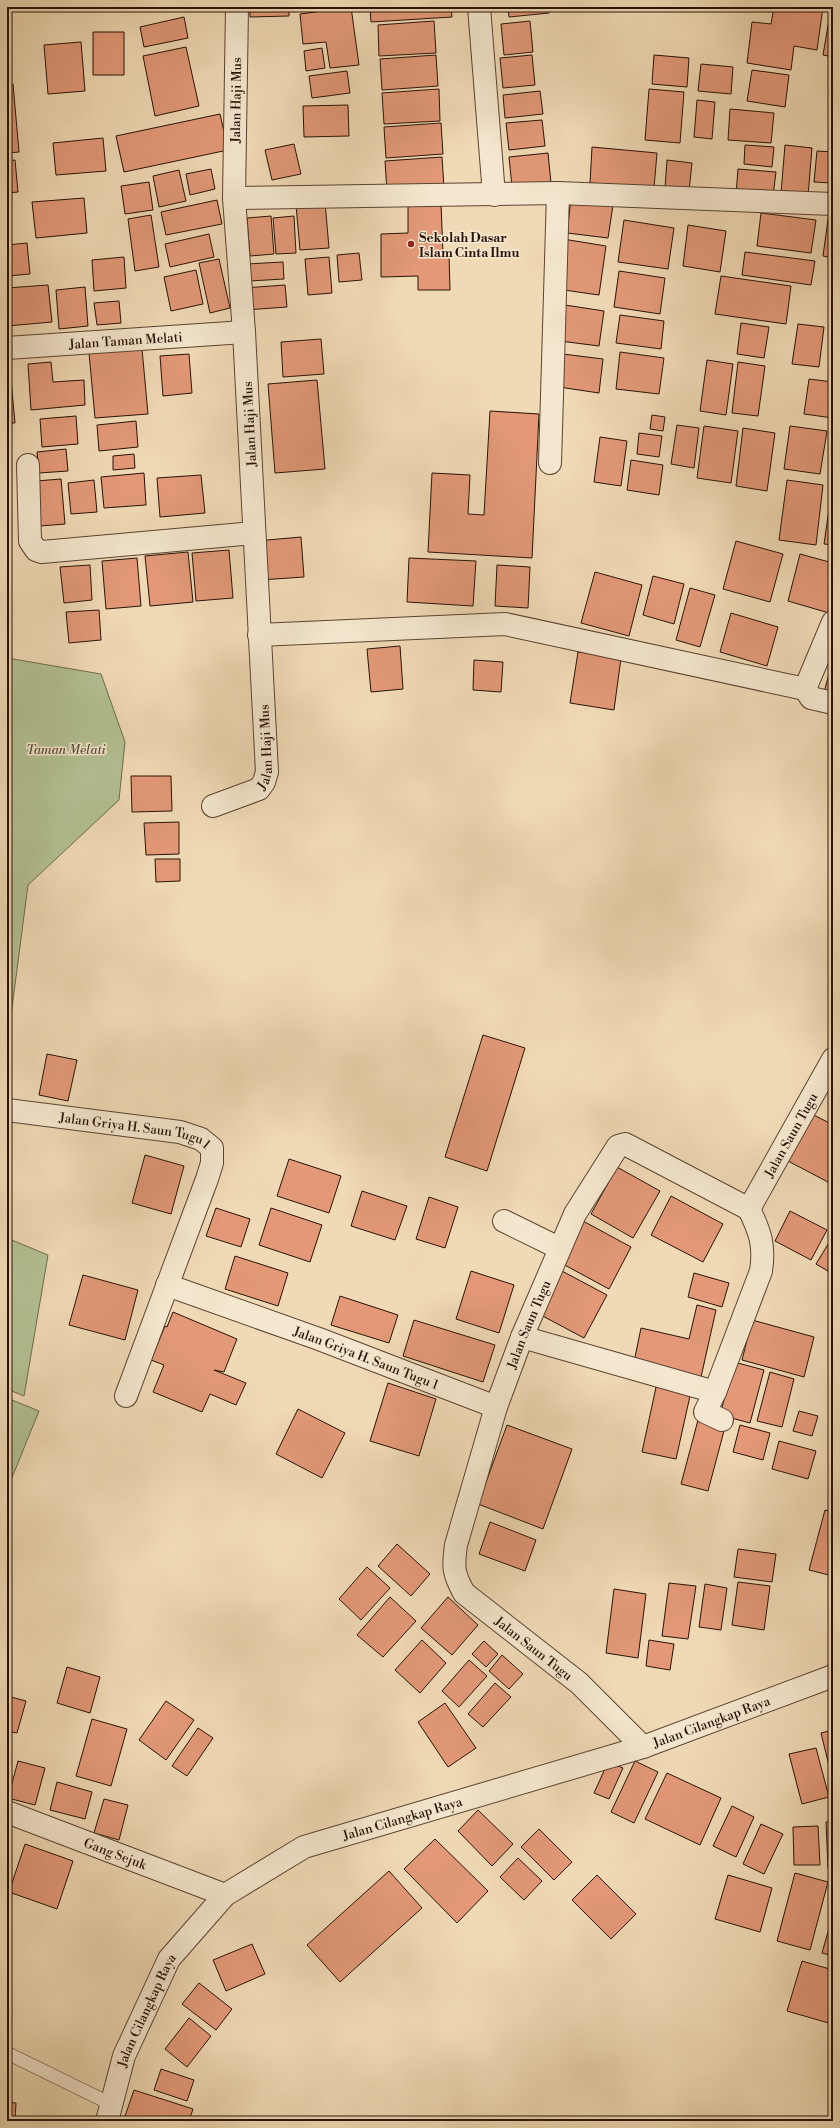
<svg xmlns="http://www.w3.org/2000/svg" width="840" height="2128" font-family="'Libre Bodoni',serif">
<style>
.green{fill:#b3c193;stroke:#6e6a4d}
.building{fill:#e39978;stroke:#281207}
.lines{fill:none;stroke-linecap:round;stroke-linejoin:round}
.service-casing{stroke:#5a4432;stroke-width:14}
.minor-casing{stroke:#5a4432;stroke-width:24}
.tertiary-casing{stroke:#5a4432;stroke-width:24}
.service{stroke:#f5e7cf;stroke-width:13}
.minor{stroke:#f5e7cf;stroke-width:22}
.tertiary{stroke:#f5e7cf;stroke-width:22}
.poi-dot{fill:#8f2418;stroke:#f5e7cf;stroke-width:1.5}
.labels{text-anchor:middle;stroke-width:3;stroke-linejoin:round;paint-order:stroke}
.street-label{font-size:13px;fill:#281207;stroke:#f5e7cf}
.poi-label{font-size:13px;font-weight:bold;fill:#281207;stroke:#f5e7cf;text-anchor:start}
.park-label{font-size:13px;font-style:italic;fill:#594f38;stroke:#f5e7cf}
</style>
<rect width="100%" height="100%" fill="#f0dab5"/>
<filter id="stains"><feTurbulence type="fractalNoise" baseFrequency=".005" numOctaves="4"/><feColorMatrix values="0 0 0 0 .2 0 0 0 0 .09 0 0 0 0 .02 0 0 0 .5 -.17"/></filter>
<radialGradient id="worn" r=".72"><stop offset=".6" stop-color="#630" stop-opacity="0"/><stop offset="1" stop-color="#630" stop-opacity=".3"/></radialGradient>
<!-- green -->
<path class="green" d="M7,658L101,674L125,742L119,800L28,885L7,1046Z
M7,1238L48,1255L24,1396L7,1389Z
M7,1398L39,1411L7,1490Z"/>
<!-- building -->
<path class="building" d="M109,7H147V10L109,9Z
M250,7H289V16L250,17Z
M322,7H351L359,65L330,68L326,42L303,44L300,14L323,11Z
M370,7H451L452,17L371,22Z
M508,7H549V13L509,17Z
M774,7H823L817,50L794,46L791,70L747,63L752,22L771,24Z
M831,8H833V57L823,55Z
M184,17L188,38L144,47L140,27Z
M434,21L436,53L379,56L378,25Z
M530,21L533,52L504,55L501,24Z
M93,32H124V75H93Z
M81,42L85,91L48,94L44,45Z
M186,47L199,106L155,116L143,56Z
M322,48L325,68L306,71L304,51Z
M436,55L438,86L382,90L380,59Z
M532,55L535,85L503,88L500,58Z
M654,55L689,58L687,87L652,84Z
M701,64L733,67L731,94L698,91Z
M752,70L789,75L785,107L747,101Z
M347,71L350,93L312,98L309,76Z
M7,84H13L19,152L7,153Z
M439,89L440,121L384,124L382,93Z
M649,89L684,92L680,143L645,140Z
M540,91L543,114L505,118L503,95Z
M697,100L715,102L712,139L694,137Z
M348,105L349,136L304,137L303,106Z
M730,109L774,113L771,143L728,140Z
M220,114L228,150L124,172L116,136Z
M542,120L545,146L509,150L506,123Z
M441,123L443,154L386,158L384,127Z
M103,138L106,171L56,175L53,143Z
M294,144L301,174L272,180L265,150Z
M745,145L774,147L772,167L744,164Z
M785,145L812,148L808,196L781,193Z
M592,147L657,153L654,188L590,183Z
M817,151L833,152L832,183L814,182Z
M548,153L551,183L512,187L509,157Z
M442,157L444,188L387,192L385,161Z
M15,160L18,192L7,193V161Z
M667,160L692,163L689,191L665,189Z
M211,169L215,189L190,195L186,174Z
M738,169L776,172L773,196L736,195Z
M179,170L186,201L159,207L153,176Z
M149,182L153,210L125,214L121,186Z
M84,198L87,233L36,238L32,202Z
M571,199L613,205L608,238L567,233Z
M217,200L222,224L166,235L161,212Z
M325,202L329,248L300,250L296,205Z
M441,203L443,255L449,254L450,290H418V276L381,277V234L408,233V204Z
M829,212H833V258L823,256Z
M761,213L816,220L811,253L757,246Z
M151,215L159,267L135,271L128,219Z
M271,216L274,254L250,256L247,218Z
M294,216L296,253L276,254L273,218Z
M624,220L674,228L668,269L618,262Z
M688,225L726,231L720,272L683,266Z
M209,234L214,257L170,267L165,244Z
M563,239L606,246L599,295L557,289Z
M27,243L30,274L7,276V245Z
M745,252L815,261L811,285L742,275Z
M359,253L362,280L339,282L337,255Z
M124,257L126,288L94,291L92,260Z
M329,257L332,293L308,295L305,259Z
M219,259L230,308L210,313L199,263Z
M283,262L284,279L249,281L247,264Z
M196,270L203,304L171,311L164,277Z
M619,271L665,278L660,314L614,307Z
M721,276L791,286L786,324L715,314Z
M48,285L52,322L7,326V288Z
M285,285L287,307L245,310L244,288Z
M85,287L88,326L59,329L56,290Z
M119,301L121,323L97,325L94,303Z
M565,305L604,311L599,346L560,341Z
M620,315L664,321L661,349L616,343Z
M741,323L769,327L764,358L737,354Z
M798,324L824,327L819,367L792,364Z
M321,339L324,374L283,377L281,342Z
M142,349L148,414L95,418L89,353Z
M620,352L664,358L659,394L616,389Z
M189,354L192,393L163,396L160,356Z
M563,354L603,359L599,393L559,387Z
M707,360L733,364L726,415L700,411Z
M51,362L53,382L84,380L85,405L31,410L28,364Z
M738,362L765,366L758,416L732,413Z
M7,369H10L15,423H7Z
M809,379L833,382V418L804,414Z
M317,380L325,469L275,473L268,384Z
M490,411L539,414L532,558L428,552L432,473L470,475L468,514L484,515Z
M652,415L665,417L663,431L650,429Z
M76,416L78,444L42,447L40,419Z
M136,421L138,447L99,451L97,425Z
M677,425L699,428L694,468L671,464Z
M704,426L738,431L731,483L697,478Z
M790,426L827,431L820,474L784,469Z
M743,428L775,433L767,491L736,486Z
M639,433L662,436L659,457L637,454Z
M600,437L627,441L621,486L594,482Z
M66,449L68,471L39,473L37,452Z
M134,454L135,468L113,470V456Z
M631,460L663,465L659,495L627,490Z
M144,473L146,505L104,508L101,477Z
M201,475L205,513L160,517L157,478Z
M61,479L65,524L40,526L36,481Z
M94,480L97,512L71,514L68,483Z
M787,480L823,485L816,545L779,540Z
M831,495H833V545L824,544Z
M301,537L304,577L260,580L256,541Z
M736,541L783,554L770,602L723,589Z
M229,550L233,598L196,601L192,553Z
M188,552L193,602L150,606L145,556Z
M800,554L833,563V598L829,613L788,601Z
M137,558L141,606L106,609L102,561Z
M409,558L476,561L473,606L407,602Z
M90,565L92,600L64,603L60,567Z
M497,565L530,567L528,608L495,606Z
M595,572L642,585L629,636L581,623Z
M653,576L684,584L674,624L643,615Z
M690,588L715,595L700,647L676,640Z
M99,610L101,640L69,643L66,612Z
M731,613L778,627L767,666L720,652Z
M400,646L403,689L371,692L367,649Z
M578,652L621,658L614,710L570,703Z
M833,659V699L823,696Z
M474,660L503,662L501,692L473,690Z
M131,776H171L172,811L132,812Z
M179,822V854L146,855L144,823Z
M155,859H180V881L156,882Z
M483,1035L525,1048L487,1171L445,1157Z
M47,1054L77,1060L68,1101L39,1095Z
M812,1114L833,1125V1172L828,1182L788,1161Z
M145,1155L184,1166L171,1214L132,1203Z
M289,1159L341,1176L329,1213L277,1196Z
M617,1167L660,1191L633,1238L591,1214Z
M362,1191L407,1206L395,1240L351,1226Z
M671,1196L723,1224L703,1262L651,1235Z
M429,1197L458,1207L445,1248L416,1239Z
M216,1208L250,1219L241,1247L206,1236Z
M271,1208L322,1225L310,1262L259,1245Z
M790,1211L827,1230L811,1260L775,1241Z
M583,1221L631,1247L609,1289L561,1263Z
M833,1236V1274L816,1264Z
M235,1256L288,1273L278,1306L225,1289Z
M560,1270L607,1295L584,1338L537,1313Z
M471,1271L514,1285L499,1333L456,1319Z
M694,1273L729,1283L722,1307L688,1297Z
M83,1275L138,1290L125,1340L69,1325Z
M340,1296L398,1315L389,1343L331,1325Z
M697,1305L716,1310L701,1377L634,1362L641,1328L689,1339Z
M173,1312L237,1339L224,1372L214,1370L246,1383L236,1405L210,1394L202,1412L153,1392L164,1365L151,1360L165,1326L167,1327Z
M414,1320L495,1345L483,1382L403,1356Z
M752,1320L814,1337L804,1377L742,1360Z
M734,1362L764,1370L750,1423L720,1415Z
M770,1372L794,1379L782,1427L757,1421Z
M658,1378L692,1387L676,1459L642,1452Z
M388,1383L436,1399L419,1456L370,1441Z
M298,1409L345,1433L322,1478L276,1454Z
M799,1411L818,1416L812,1436L793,1431Z
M698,1420L725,1427L708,1491L681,1484Z
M507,1425L572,1449L543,1529L478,1504Z
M740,1425L770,1433L763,1460L733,1452Z
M779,1441L816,1451L808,1479L772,1469Z
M825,1510L833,1512V1576L809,1570Z
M490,1522L536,1540L525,1571L479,1554Z
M397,1544L430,1574L411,1596L378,1566Z
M738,1549L776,1554L772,1582L734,1577Z
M367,1567L390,1588L361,1620L339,1599Z
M738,1582L770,1586L764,1630L732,1625Z
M669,1583L696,1586L688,1639L662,1636Z
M705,1584L727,1588L721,1630L699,1627Z
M614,1589L646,1594L638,1658L606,1653Z
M390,1597L416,1621L383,1657L357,1635Z
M448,1597L478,1625L452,1655L421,1628Z
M422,1640L446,1663L420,1693L395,1670Z
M649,1640L674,1644L670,1670L646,1666Z
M484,1641L498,1654L486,1667L472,1654Z
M502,1655L523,1674L509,1689L489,1671Z
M469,1660L487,1676L459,1707L442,1691Z
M67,1667L100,1677L90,1713L57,1703Z
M495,1683L511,1697L483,1727L468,1714Z
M7,1696L26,1701L17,1733L7,1731Z
M166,1701L194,1720L166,1760L139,1740Z
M445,1703L476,1748L448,1767L418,1722Z
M92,1719L127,1729L111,1786L76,1776Z
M198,1728L213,1738L187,1776L172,1766Z
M833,1730V1778H832L821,1733Z
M816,1748L829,1797L802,1804L789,1754Z
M18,1761L45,1768L35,1805L8,1798Z
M635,1761L658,1772L634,1823L611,1812Z
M608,1762L623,1768L609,1799L594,1793Z
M667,1773L721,1798L700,1845L645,1819Z
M57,1782L92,1792L85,1819L50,1810Z
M104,1799L128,1805L119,1840L94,1833Z
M732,1806L754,1817L736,1857L713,1846Z
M478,1810L513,1844L492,1866L458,1831Z
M833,1821V1868H828L826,1822Z
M761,1824L783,1834L764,1874L743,1864Z
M818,1826L820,1865H794L793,1827Z
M539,1829L572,1862L554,1880L521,1847Z
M435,1839L488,1891L457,1923L404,1869Z
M25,1844L73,1861L57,1909L9,1892Z
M518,1858L542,1881L524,1900L500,1877Z
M389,1871L422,1908L340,1982L307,1945Z
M795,1873L828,1882L810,1950L777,1941Z
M597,1875L636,1914L611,1939L572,1900Z
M728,1875L772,1888L760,1932L715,1919Z
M833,1914V1956L822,1953Z
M252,1944L265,1974L226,1991L213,1960Z
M802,1961L833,1970L832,2024L787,2011Z
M199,1983L232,2009L216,2030L182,2004Z
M189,2018L211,2036L187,2067L165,2049Z
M161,2069L194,2080L187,2101L154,2090Z
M134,2090L193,2109L189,2121H130L124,2119Z
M7,2102L16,2103L15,2121H7Z"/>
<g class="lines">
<defs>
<path id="service" d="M7,2053L111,2104"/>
<g id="minor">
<path d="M479,7L494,195"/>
<path d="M234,198L558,193L833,204"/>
<path id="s1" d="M7,348L244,332"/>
<path d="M550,463L558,193"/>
<path d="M28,465L30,541L36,550L42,552L254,533"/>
<path d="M259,635L505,624L805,689L811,698L833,703"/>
<path d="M805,689L833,622"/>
<path id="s2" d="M213,806L259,789L264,782L267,772L244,332L234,198L237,7"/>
<path id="s3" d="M7,1110L180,1132L201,1139L212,1148V1163L207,1179L126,1396"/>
<path id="s4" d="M749,1209L833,1059"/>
<path d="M504,1221L559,1248"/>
<path id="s5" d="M167,1285L319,1339L496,1407"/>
<path d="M522,1337L715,1392L761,1271C765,1245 760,1232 749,1209"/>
<path d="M715,1392L705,1412L722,1420"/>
<path id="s6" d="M643,1747L579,1683L464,1593C453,1573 453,1567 456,1545L496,1407L522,1337L575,1214L618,1146L625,1144L749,1209"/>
<path id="s7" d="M7,1812L225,1895"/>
</g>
<g id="tertiary">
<path id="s8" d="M107,2121L124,2056L169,1959L225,1895L304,1847L643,1747L833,1676"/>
</g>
</defs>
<!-- service casing -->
<use href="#service" class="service-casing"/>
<!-- minor casing -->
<use href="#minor" class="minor-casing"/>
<!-- tertiary casing -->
<use href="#tertiary" class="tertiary-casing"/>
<!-- service -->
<use href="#service" class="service"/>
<!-- minor -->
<use href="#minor" class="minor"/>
<!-- tertiary -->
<use href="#tertiary" class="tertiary"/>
</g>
<!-- markers -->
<circle class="poi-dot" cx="411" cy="244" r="4"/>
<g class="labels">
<!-- street labels -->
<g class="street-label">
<text dy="5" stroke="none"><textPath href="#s2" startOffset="741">Jalan Haji Mus</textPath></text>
<text dy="5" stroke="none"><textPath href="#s1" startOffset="119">Jalan Taman Melati</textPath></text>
<text transform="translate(249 424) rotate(-93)" y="5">Jalan Haji Mus</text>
<text dy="5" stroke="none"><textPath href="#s2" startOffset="93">Jalan Haji Mus</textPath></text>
<text dy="5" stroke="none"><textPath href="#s3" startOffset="130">Jalan Griya H. Saun Tugu 1</textPath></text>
<text dy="5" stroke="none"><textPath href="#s4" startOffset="85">Jalan Saun Tugu</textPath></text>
<text dy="5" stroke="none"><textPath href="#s6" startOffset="519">Jalan Saun Tugu</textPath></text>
<text dy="5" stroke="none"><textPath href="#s5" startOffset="212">Jalan Griya H. Saun Tugu 1</textPath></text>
<text transform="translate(534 1648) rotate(38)" y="5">Jalan Saun Tugu</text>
<text dy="5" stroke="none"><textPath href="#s8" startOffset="778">Jalan Cilangkap Raya</textPath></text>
<text dy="5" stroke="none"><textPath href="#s8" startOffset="454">Jalan Cilangkap Raya</textPath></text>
<text dy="5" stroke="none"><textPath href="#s7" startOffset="116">Gang Sejuk</textPath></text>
<text dy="5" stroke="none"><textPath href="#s8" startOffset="118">Jalan Cilangkap Raya</textPath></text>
</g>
<!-- poi labels -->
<g class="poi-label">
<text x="419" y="242">Sekolah Dasar<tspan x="419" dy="15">Islam Cinta Ilmu</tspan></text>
</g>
<!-- park labels -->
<g class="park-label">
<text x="66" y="754">Taman Melati</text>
</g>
</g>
<!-- margin -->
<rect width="840" height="2128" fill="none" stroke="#f0dab5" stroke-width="24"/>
<rect x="8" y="8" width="824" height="2112" fill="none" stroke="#281207" stroke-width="2"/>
<rect x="12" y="12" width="816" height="2104" fill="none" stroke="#281207"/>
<rect width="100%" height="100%" filter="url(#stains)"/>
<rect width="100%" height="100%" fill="url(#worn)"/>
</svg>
